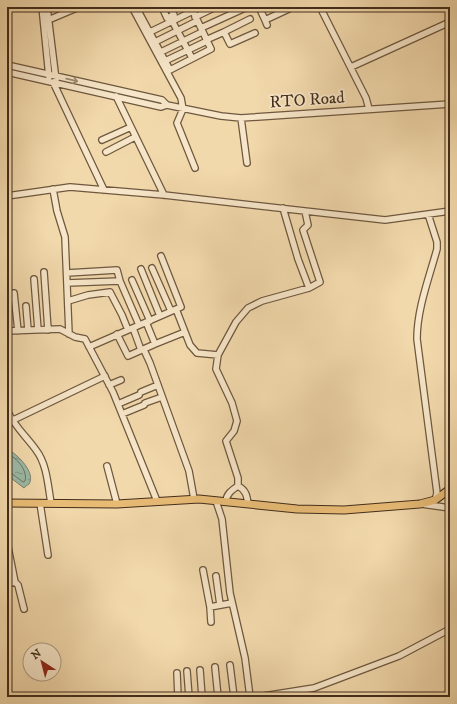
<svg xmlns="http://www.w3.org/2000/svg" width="457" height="704" font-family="'IM FELL DW Pica',serif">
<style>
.water{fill:url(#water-ripples);stroke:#77826f}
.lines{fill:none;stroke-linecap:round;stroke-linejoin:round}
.shore{stroke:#6e7461;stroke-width:1}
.minor-casing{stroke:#6e583f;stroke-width:8}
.major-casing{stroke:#422d1b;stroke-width:9}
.minor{stroke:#f7e6c9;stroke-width:5.5}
.major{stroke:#e9bc76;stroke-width:7}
.oneway{stroke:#9c8a72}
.labels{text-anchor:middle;stroke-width:3.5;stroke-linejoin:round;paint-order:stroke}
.street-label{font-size:17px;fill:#422d1b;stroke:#f7e6c9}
</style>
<defs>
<pattern id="water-ripples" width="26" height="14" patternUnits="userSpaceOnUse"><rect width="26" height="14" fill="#9bbaa7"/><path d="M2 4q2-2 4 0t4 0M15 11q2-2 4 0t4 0" fill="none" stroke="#809887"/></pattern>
</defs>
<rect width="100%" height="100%" fill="#f2d9ac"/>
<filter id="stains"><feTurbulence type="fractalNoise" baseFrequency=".005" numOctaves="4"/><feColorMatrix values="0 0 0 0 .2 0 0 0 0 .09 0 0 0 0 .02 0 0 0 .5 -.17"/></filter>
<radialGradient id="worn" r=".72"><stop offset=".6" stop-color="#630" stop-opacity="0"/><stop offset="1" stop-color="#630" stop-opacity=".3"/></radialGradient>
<!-- water -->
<path class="water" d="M9,450C18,455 36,473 29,484C29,484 24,487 24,488L7,475V451Z"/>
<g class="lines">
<!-- shore -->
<path class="shore" d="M7,454C17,457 28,471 25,481L23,482L11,473H7"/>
<defs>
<path id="minor" d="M42,7L49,77
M47,7L56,80
M132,7L181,98L183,109L177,123L195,168
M136,7L170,70L211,49L191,7
M162,7L167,18L174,15L170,7
M259,7L265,20
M320,7L366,98L369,109
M170,17L192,58
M195,17L216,7
M46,21L79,7
M267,25L265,20L293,7
M201,28L245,8
M150,32L193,11
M224,32L250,19
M206,40L224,32L230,44L255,33
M155,42L197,21
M161,52L202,32
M165,61L207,41
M7,65L162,100L167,105L221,116L241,118L450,104
M351,67L450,22
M7,72L161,107L167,105
M53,82L104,190
M116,96L164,195
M241,118L247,163
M102,140L131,127
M106,152L135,137
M53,189L57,211L65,237L69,334
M7,196L70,187L164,195L385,220L450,211
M283,208L298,259L309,288L320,282L303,230L308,225L305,211
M428,214L437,242V249C429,278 417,309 417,339L437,493L435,500
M152,268L171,311
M141,269L160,316
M44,272L48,330
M67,273L117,270L120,281
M34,279L38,330
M132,280L150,321
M67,283L120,281L139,325
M14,293L18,331
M68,301L88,295L110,292L122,315L128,330
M26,306L28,330
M176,309L190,345L197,353L218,355
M146,322L155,344L185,332
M133,328L141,350
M7,331L60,329L75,337L85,339L113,392L157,501
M117,334L128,356L155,344
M89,347L181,307L161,256
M144,350L150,363L189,471L194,499
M109,385L121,380
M141,392L158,385
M145,403L162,397
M118,404L139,395
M7,410C14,426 26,436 36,450C47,464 48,486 51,503
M122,414L144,405
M7,423L105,376
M107,466L117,504
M238,486C246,490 247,496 248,504
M216,501L222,519L230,593L245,658L250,697
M226,502C226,494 232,490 238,486V478L226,441L234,431L237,421L232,403L216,369L218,355L236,322L248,308L262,301L309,288
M40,503L48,555
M421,504L450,508
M7,542L15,582L7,584
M203,570L210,607
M216,576L220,605
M15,582L18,585L24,609
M211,622L210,607L232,603
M230,665L234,697
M215,667L218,697
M200,670L202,697
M187,671L189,697
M177,673L178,697
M257,697L314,688L399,656L450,629"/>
<path id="major" d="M7,503L117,504L199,499L297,509L344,510L420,504L435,500L450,489"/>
</defs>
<!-- minor casing -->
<use href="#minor" class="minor-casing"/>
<!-- major casing -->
<use href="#major" class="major-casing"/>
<!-- minor -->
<use href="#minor" class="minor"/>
<!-- major -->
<use href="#major" class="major"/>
</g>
<!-- one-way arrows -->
<defs><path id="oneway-shaft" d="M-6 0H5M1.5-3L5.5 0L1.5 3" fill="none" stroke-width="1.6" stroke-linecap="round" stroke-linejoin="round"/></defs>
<use class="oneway" href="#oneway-shaft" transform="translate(72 80) rotate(13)"/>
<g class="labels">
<!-- street labels -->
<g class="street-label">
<text transform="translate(307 99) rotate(-4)" y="6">RTO Road</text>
</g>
</g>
<!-- margin -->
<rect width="457" height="704" fill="none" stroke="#f2d9ac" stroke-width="24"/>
<rect x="8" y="8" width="441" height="688" fill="none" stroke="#422d1b" stroke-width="2"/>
<rect x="12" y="12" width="433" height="680" fill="none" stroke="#422d1b"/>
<!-- north arrow -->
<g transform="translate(42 662) rotate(324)"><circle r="19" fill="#f7e6c9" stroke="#af9c83"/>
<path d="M0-3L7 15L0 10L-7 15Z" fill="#8f2418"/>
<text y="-6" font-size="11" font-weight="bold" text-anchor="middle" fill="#422d1b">N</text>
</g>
<rect width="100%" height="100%" filter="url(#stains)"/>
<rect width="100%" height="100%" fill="url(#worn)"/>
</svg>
